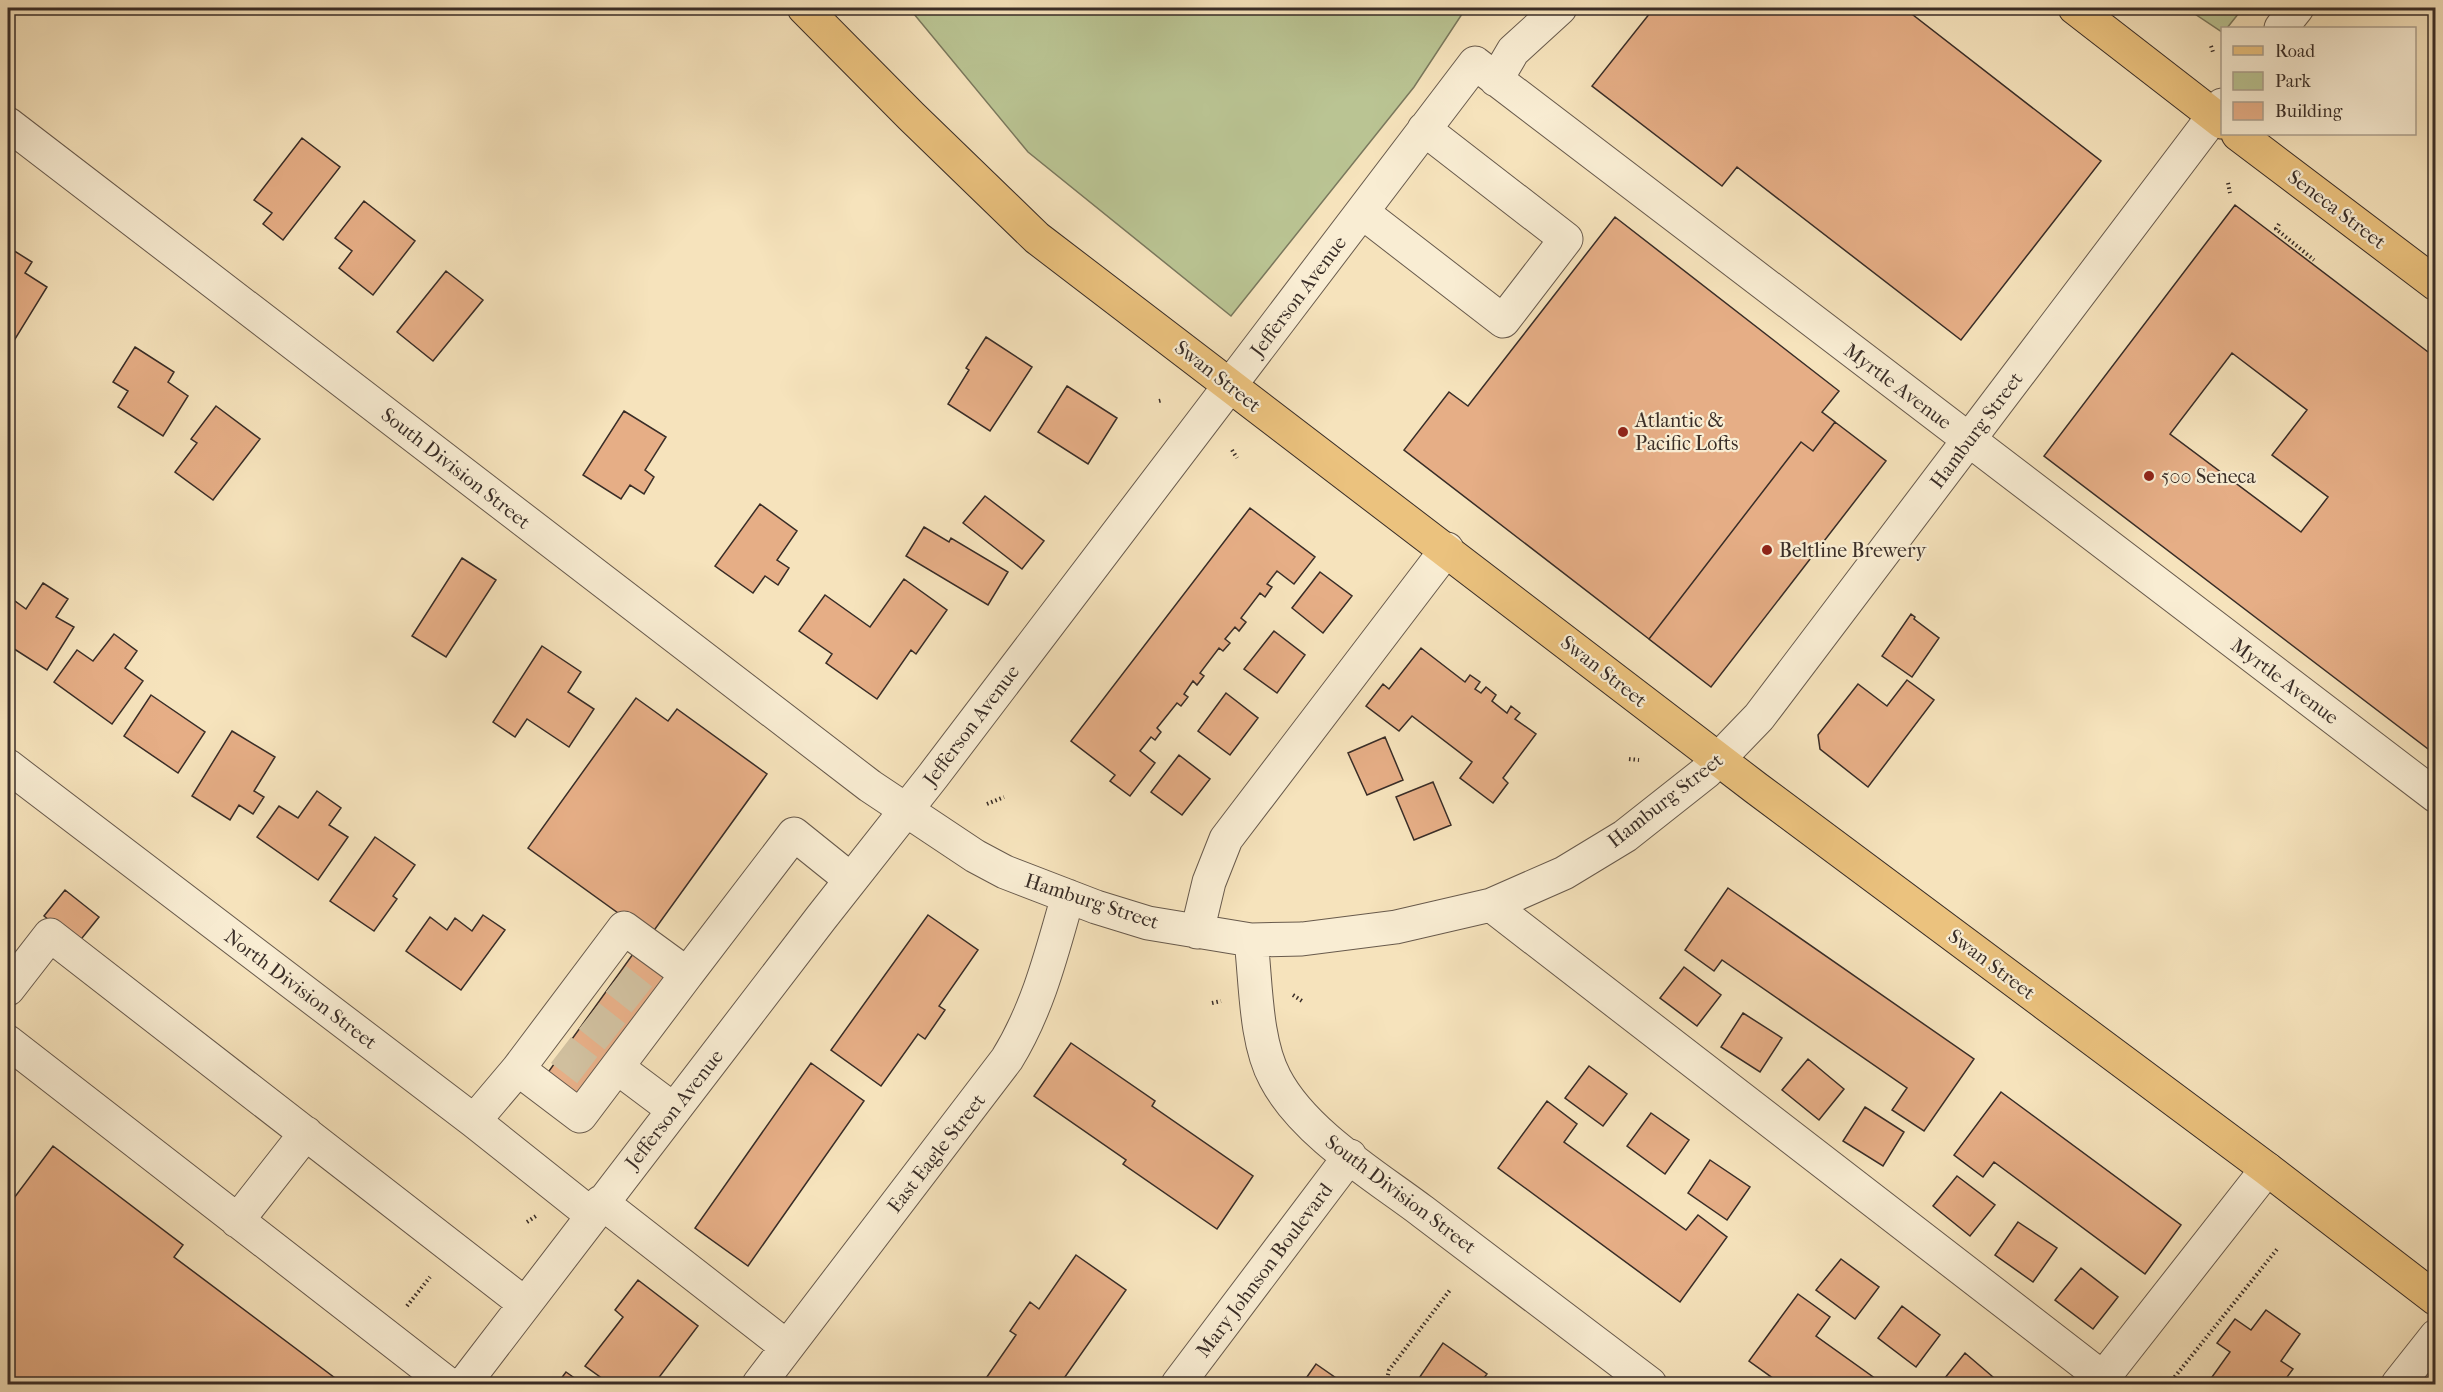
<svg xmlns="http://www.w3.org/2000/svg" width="2443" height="1392" font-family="'IM FELL French Canon',serif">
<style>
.green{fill:#bac493;stroke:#7a785d;stroke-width:1.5}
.building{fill:#e6ae86;stroke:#392d27;stroke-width:1.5;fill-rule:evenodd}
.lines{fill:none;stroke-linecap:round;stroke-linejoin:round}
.minor-tunnel{stroke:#d0bf9e;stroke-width:33;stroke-dasharray:33 16;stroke-linecap:butt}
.minor-casing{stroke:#685a4c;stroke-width:35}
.major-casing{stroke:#392d27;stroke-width:35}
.path{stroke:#392d27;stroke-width:4;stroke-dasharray:1.5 3;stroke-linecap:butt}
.minor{stroke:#f9edd3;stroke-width:33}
.major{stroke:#ebc27e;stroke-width:33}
.poi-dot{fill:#8f2418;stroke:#f9edd3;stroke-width:2}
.labels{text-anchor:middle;stroke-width:4.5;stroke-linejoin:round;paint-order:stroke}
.street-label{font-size:20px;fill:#392d27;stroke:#f9edd3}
.poi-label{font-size:20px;fill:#392d27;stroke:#f9edd3;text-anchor:start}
</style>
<rect width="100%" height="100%" fill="#f6e3bc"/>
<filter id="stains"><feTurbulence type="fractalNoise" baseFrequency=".00333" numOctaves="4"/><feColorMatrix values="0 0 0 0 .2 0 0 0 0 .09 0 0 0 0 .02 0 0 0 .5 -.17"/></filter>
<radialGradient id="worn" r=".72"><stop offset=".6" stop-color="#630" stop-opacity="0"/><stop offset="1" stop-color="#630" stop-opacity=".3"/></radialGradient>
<!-- green -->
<path class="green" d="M909,8H1466L1414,87L1231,316L1028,152Z
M2186,8H2243L2227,28H2222V32Z"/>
<!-- building -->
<path class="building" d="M1654,8H1904L2101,161L1961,340L1737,167L1722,186L1592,86Z
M302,138L340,167L283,240L263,224L272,213L254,200Z
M364,201L415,241L373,295L339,268L352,251L335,238Z
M2235,205L2436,358V755L2044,456ZM2232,353L2307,410L2272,455L2328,497L2301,532L2170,434Z
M1615,217L1839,391L1822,412L1835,422L1813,451L1801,442L1649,639L1404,450L1449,392L1468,406Z
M8,247L32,262L25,273L47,287L12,344L8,341Z
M446,271L483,300L433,361L397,332Z
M986,337L1032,367L990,431L948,404L969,370L966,368Z
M135,347L174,372L168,382L188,396L163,436L118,407L128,391L113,382Z
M1067,386L1117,418L1088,464L1038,432Z
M216,406L260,439L213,500L175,472L197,443L191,439Z
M624,411L666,437L645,470L654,477L644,494L630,485L621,499L583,475Z
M1835,422L1886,461L1711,687L1649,639L1801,442L1813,451Z
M985,496L1044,541L1022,569L963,523Z
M760,504L797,531L777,560L789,568L778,585L765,576L753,593L715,566Z
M1250,508L1315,557L1294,584L1277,571L1267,584L1272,587L1265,597L1260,593L1241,618L1246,622L1239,631L1235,627L1225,639L1230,643L1223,651L1219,648L1200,673L1204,676L1197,685L1193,681L1184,694L1188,697L1181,706L1177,703L1157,728L1161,732L1155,740L1151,737L1140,751L1155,763L1130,796L1110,781L1115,775L1071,741Z
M924,527L949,542L951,538L1008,572L988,605L906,556Z
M462,558L496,580L446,657L412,636Z
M1320,572L1352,596L1323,633L1292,608Z
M904,579L947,610L916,654L911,650L877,699L826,663L832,654L799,631L825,595L870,627Z
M43,583L68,599L56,617L74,627L47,670L8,645V596L26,609Z
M1911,614L1915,617L1914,619L1939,638L1912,677L1882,656Z
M1274,631L1305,655L1277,693L1244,669Z
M114,634L137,651L125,668L143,681L112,724L54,682L77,650L93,661Z
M542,646L581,672L568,692L594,709L569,747L527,719L515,737L493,722Z
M1421,648L1465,682L1470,675L1480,682L1475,689L1481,693L1486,687L1496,695L1492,701L1507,713L1511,706L1520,713L1515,719L1536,734L1503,778L1508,783L1493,803L1460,778L1472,762L1412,716L1399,731L1366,706L1383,684L1389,689Z
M1907,680L1934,700L1868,787L1820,749L1818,735L1858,684L1887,706Z
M1226,693L1258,718L1230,755L1198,731Z
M151,695L205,732L178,773L124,736Z
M636,698L668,721L677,709L767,774L650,936L528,848Z
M232,731L275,757L254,791L264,797L253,814L239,805L230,820L192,796Z
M1385,737L1403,780L1367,795L1348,753Z
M1179,755L1210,779L1182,815L1151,792Z
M1433,782L1451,825L1414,840L1396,797Z
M317,791L341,808L329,825L348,837L318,880L257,837L279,806L298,818Z
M375,837L415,865L393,896L397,899L374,931L330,901Z
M1728,888L1974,1059L1924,1131L1892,1110L1907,1088L1722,960L1714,971L1685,950Z
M65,890L99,917L78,943L44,916Z
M483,915L505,930L461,990L406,951L430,917L447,930L455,918L472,931Z
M928,915L978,950L939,1006L945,1010L925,1039L918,1034L881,1086L831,1050Z
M638,947L671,971L572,1109L539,1085Z
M1684,967L1721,995L1697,1026L1660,998Z
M1743,1013L1782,1038L1760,1072L1721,1047Z
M1071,1043L1155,1101L1152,1106L1253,1176L1217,1229L1123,1164L1126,1160L1034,1096Z
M1808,1059L1844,1089L1819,1120L1782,1090Z
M811,1063L864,1101L748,1266L695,1228Z
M1589,1066L1627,1094L1603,1126L1565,1098Z
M2001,1092L2181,1225L2145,1274L1994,1162L1983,1177L1954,1155Z
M1547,1101L1577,1124L1564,1142L1686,1230L1698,1215L1727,1237L1680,1302L1498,1168Z
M1865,1107L1904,1132L1883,1166L1843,1141Z
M1651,1113L1689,1140L1665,1174L1627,1146Z
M53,1146L183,1245L174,1257L343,1384H8V1206Z
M1710,1160L1750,1187L1727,1220L1688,1193Z
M1957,1176L1995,1205L1970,1236L1933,1206Z
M2018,1222L2057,1248L2033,1282L1995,1255Z
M1076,1255L1126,1290L1060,1384H982L1016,1335L1010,1331L1030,1302L1039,1309Z
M1841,1259L1879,1287L1855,1319L1816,1290Z
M2081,1268L2118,1297L2093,1329L2055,1300Z
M638,1280L698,1326L654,1384H610L585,1366L623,1317L615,1310Z
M1798,1294L1830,1317L1816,1336L1883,1384H1781L1749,1361Z
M1902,1306L1940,1335L1916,1367L1878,1338Z
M2266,1310L2300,1334L2281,1361L2293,1369L2282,1384H2207L2230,1352L2217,1343L2235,1319L2251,1330Z
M1443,1343L1487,1374L1483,1379L1490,1384H1415Z
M1965,1353L2000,1383L1999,1384H1940Z
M1316,1364L1336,1378L1332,1384H1302Z
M566,1372L583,1384H557Z"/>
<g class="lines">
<!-- minor-tunnel -->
<path class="minor-tunnel" d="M616,979L650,1006
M589,1016L622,1042
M561,1050L595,1076"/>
<defs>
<path id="minor" d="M2281,28L2297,8
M1496,80L1513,51L1560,8
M8,124L870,786L975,856L1005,872L1096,907L1148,923L1251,940L1302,939L1396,927L1491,905L1564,873L1625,836L1706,772L1759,717L2222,105
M1362,212L1503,321L1566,239L1424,129
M8,766L474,1121L592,1215
M1491,905L2103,1378L2267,1169
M1197,932L1209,882L1226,839L1447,549
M1251,940C1256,982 1255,1041 1275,1078C1303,1132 1374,1175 1422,1211C1498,1269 1574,1327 1650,1384
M687,974L794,834L850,879
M8,989L50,935L525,1304
M8,1042L448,1384
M618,1068L674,1110
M474,1121L518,1069L580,1116L687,974L624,928L518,1069
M601,1202L787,1347
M237,1221L306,1133
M464,1384L821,918L933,776L1475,63L2436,796
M759,1384L1007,1059C1038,1009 1052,952 1068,896
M1178,1384L1350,1156
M2398,1384L2436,1336"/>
<path id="major" d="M804,8L911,116L1037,238L1756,788L2267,1169L2436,1299
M2075,8L2222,122
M2238,134L2436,284"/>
</defs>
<!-- minor casing -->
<use href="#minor" class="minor-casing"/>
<!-- major casing -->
<use href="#major" class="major-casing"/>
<!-- path -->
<path class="path" d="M2211,46L2213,52
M2228,183L2230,193
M2279,224L2276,229L2314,260
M1159,401L1163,400
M1232,450L1237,458
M1629,759L1639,760
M987,804L1004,797
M1293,995L1302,1001
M1212,1003L1221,1001
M527,1222L536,1216
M407,1306L430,1277
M1386,1384L1389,1370L1450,1290
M2169,1384L2278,1248"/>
<!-- minor -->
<use href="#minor" class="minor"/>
<!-- major -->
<use href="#major" class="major"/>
</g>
<!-- markers -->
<g class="poi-dot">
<circle cx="1623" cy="432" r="6"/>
<circle cx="2149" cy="476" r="6"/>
<circle cx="1767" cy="550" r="6"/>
</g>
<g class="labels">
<!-- street labels -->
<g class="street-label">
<text transform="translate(2337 209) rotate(37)" y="7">Seneca Street</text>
<text transform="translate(1298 296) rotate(-53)" y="7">Jefferson Avenue</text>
<text transform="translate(1218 376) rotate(38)" y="7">Swan Street</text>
<text transform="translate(1898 386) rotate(37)" y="7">Myrtle Avenue</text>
<text transform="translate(1976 430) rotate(-53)" y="7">Hamburg Street</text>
<text transform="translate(456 468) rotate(38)" y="7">South Division Street</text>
<text transform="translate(1604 671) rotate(38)" y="7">Swan Street</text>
<text transform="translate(2285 681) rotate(37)" y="7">Myrtle Avenue</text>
<text transform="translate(971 725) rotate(-53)" y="7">Jefferson Avenue</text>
<text transform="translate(1665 800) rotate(-38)" y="7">Hamburg Street</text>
<text transform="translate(1092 901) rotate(18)" y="7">Hamburg Street</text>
<text transform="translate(1992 964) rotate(37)" y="7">Swan Street</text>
<text transform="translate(301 989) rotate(37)" y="7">North Division Street</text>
<text transform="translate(674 1109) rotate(-52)" y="7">Jefferson Avenue</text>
<text transform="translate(936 1153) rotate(-52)" y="7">East Eagle Street</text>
<text transform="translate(1401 1194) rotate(37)" y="7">South Division Street</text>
<text transform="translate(1264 1270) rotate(-53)" y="7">Mary Johnson Boulevard</text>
</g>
<!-- poi labels -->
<g class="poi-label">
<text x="1635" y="427">Atlantic &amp;<tspan x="1635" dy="23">Pacific Lofts</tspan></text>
<text x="2161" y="483">500 Seneca</text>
<text x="1779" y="557">Beltline Brewery</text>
</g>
</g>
<!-- margin -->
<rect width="2443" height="1392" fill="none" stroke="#f6e3bc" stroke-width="30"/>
<rect x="9" y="9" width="2425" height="1374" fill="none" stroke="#392d27" stroke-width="3"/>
<rect x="15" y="15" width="2413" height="1362" fill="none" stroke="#392d27" stroke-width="1.5"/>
<!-- legend -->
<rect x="2221" y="27" width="195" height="108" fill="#f9edd3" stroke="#aca08e" stroke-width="1.5"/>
<rect x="2233" y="46" width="30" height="9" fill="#ebc27e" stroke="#aca08e" stroke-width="1.5"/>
<text x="2275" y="57" font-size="18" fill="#392d27">Road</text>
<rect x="2233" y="72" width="30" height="18" fill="#bac493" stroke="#aca08e" stroke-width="1.5"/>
<text x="2275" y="87" font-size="18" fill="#392d27">Park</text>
<rect x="2233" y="102" width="30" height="18" fill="#e6ae86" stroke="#aca08e" stroke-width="1.5"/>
<text x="2275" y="117" font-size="18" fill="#392d27">Building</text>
<rect width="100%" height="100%" filter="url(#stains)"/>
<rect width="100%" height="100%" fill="url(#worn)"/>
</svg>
